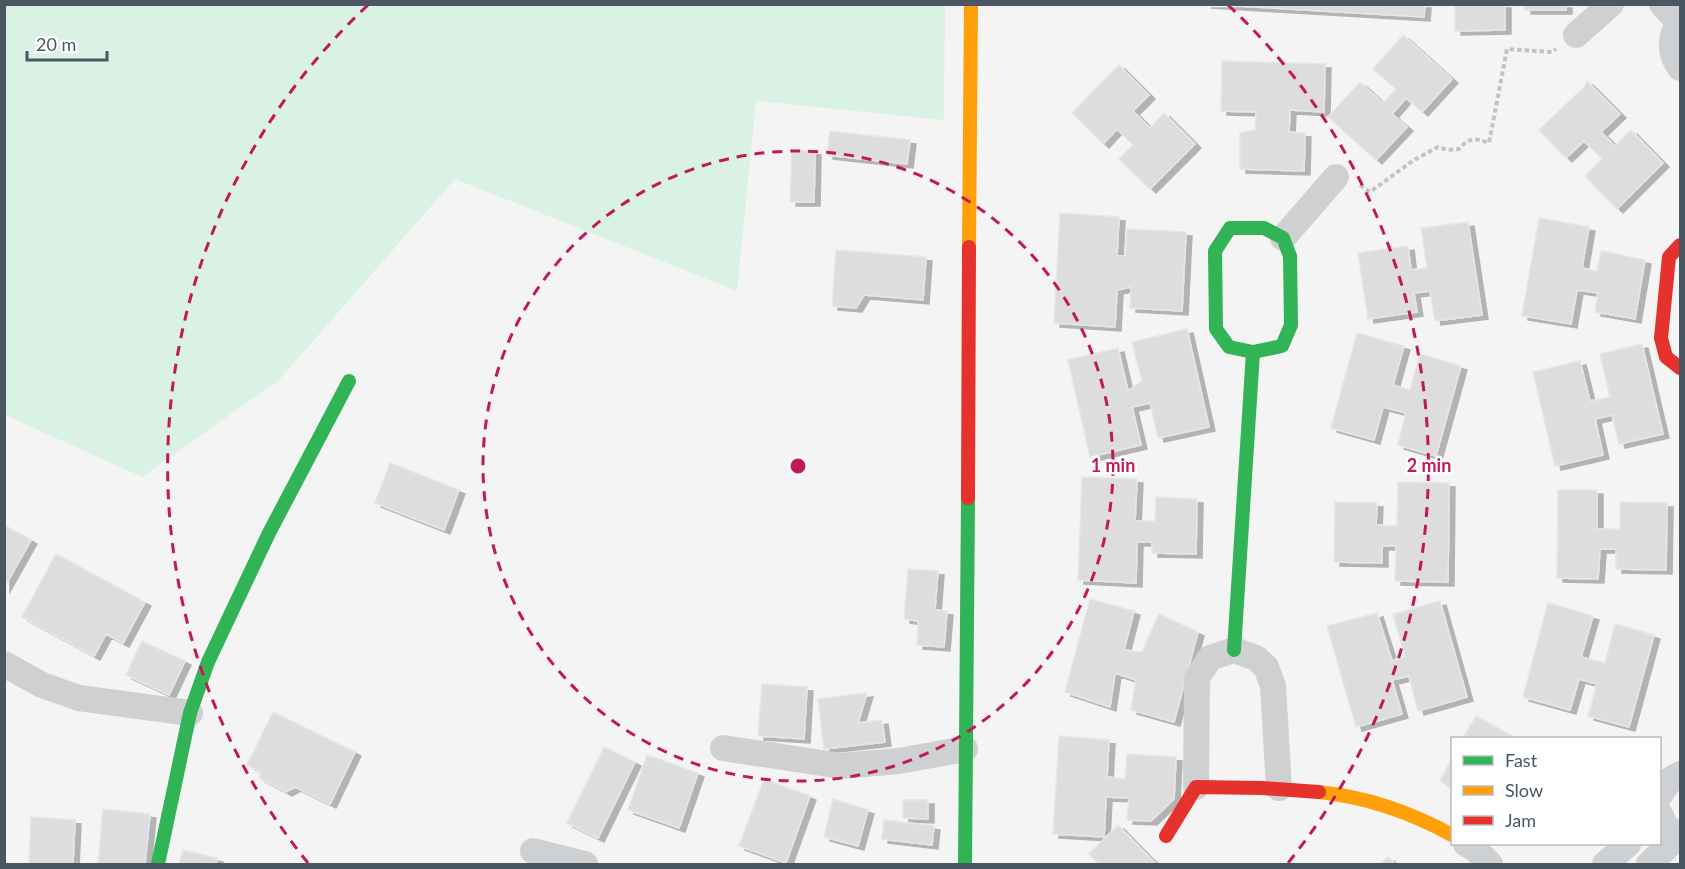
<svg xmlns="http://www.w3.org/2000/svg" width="1685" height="869" font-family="Lato,sans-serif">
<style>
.green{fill:#d9f2e3}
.building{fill:#ddddde;stroke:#e5e6e7;stroke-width:1.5;filter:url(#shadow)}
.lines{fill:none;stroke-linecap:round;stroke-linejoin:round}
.path{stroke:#bcc7c4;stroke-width:4;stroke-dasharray:4.5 3;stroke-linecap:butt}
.street{stroke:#ced0d2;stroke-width:26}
.fast{stroke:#30b455;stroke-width:14}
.slow{stroke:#ff9f0a;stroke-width:14}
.jam{stroke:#e5322d;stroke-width:14}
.ring{fill:none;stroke:#c2185b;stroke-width:3;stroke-dasharray:10 8}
.centre{fill:#c2185b;stroke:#fff;stroke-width:3}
.ring-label{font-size:18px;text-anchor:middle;font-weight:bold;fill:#c2185b;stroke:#fff;stroke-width:5;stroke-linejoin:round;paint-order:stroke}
</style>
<defs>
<filter id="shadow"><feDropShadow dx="6" dy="4" stdDeviation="0" flood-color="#0004"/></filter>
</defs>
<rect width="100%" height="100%" fill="#f4f4f4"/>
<!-- green -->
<path class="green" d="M5,4L945,5L944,120L756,101L737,291L455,179L279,380L142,477L5,415Z"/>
<!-- building -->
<path class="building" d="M1205,4H1425L1424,17Z
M1455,4H1505V30L1455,31Z
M1525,4H1566V10H1525Z
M1403,35L1452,79L1422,112L1406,98L1392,114L1407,127L1376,160L1328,117L1360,82L1383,103L1396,89L1373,69Z
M1222,61L1325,64L1324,112L1290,110L1289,132L1305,133L1304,171L1240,169V133L1255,130L1256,112L1221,111Z
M1119,65L1149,95L1133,111L1150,128L1164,113L1195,144L1150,189L1119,159L1133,145L1117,129L1103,144L1072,113Z
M1587,81L1620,114L1601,132L1615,146L1631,130L1663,163L1617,209L1585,176L1602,159L1584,141L1566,158L1539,130L1584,87Z
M830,131L910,140L907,164L827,155Z
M792,150L815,151L814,202H790Z
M1060,213L1119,217L1117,256H1125L1127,229L1186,232L1182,311L1130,308L1131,287L1117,290L1115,327L1054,323Z
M1539,218L1589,227L1582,268L1597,271L1601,251L1645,260L1635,319L1595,312L1598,293L1577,290L1571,324L1522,316Z
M1468,222L1482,315L1435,321L1430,291L1414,293L1417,312L1368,319L1358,253L1408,246L1411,270L1427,268L1421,228Z
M836,250L926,257L923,300L864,295L856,308L832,306Z
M1187,329L1209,427L1158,438L1150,403L1132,407L1141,445L1090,457L1068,360L1118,348L1128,391L1142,381L1132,342Z
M1357,333L1404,346L1393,385L1410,390L1420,354L1461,366L1436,456L1398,445L1406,413L1383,407L1374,440L1331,428Z
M1642,344L1663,434L1619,444L1612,415L1595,419L1603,455L1555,466L1533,372L1580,361L1590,401L1610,397L1600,354Z
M390,463L459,490L444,530L375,503Z
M1082,477L1137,479L1135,521H1155L1156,497L1197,499L1196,554L1152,553V542H1137L1136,583L1078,580Z
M1398,482L1449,483L1448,582L1395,581L1396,546H1382V563L1334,562L1335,502L1377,503L1376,525L1397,526Z
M1558,490H1597V529H1620V502L1667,503L1666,570L1616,569V549H1600L1598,579L1557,578Z
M4,525L31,540L4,588Z
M56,554L145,602L123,643L106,634L94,656L22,617Z
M908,569L938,571L935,610L947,611L944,647L917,645L918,621L904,619Z
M1090,599L1134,611L1124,650L1142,652L1159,614L1198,632L1174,722L1131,710L1136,680L1115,673L1110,707L1065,692Z
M1440,601L1467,697L1418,711L1409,676L1392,680L1402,714L1356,727L1327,626L1377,613L1392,661L1405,656L1393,614Z
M1548,603L1593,616L1581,657L1605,663L1615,624L1654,635L1629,727L1588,716L1597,684L1579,679L1570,710L1523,697Z
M142,641L185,661L169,695L126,675Z
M762,684L807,687L804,739L758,736Z
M867,693L858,723L882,720L885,742L824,749L818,699Z
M273,712L355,752L330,804L295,787L286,792L259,778L261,773L247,765Z
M1476,716L1516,738H1463Z
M1059,736L1109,740L1107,777L1125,779L1127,754L1176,757L1174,799L1151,821L1127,820L1129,798L1106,797L1104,837L1053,834Z
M604,747L635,762L598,838L567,823Z
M647,755L698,773L679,828L628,810Z
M1452,758V788L1440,781Z
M764,779L810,796L786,863L739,846Z
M833,799L868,810L858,846L824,837Z
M903,800H928V819L903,818Z
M103,809L150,814L145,864H98Z
M31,817L75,820L73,864H29Z
M884,820L934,826L932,845L882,839Z
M1118,825L1156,864H1099L1089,854Z
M183,850L217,858L216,864H179Z
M1388,857L1395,864H1380Z"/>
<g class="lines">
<!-- path -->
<path class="path" d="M1360,185L1370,192L1414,160L1438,147L1448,150L1459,149C1469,137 1475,138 1489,143L1507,49L1552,52L1556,49"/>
<!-- street -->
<path class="street" d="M1662,4L1680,24
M1680,23C1668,37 1670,54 1680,68
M1576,35L1611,4
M1283,238L1336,177
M4,664L42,685L79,698L190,713
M723,748L841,766L899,761L965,749
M1196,787L1197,678L1210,658L1234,650L1256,658L1266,667L1273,686L1279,788
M1660,795L1671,779L1680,774
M1660,814L1666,827L1680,836
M1466,844L1475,849L1490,864
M533,851L585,864
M1605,864L1628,844
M1649,864L1680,835"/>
<!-- fast -->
<path class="fast" d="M1230,228H1264L1283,238L1290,256L1291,325L1282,346L1253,352L1229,347L1216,329L1215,251Z
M1234,650L1253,352
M158,864L190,713L208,662L269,533L349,381
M965,864L968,498"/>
<!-- slow -->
<path class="slow" d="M969,247L971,4
M1319,792C1367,797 1410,812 1452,835"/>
<!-- jam -->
<path class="jam" d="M1680,245L1669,257L1661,338L1666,357L1680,368
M968,498L969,247
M1166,836L1196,787L1262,788L1319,792"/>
</g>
<!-- distance rings -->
<g class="ring">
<circle cx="798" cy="466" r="315"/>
<path d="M308 863A631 631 0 0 1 368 5M1228 5A631 631 0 0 1 1288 863"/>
</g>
<circle cx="798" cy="466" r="9" class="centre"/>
<g class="ring-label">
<text x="1113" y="472">1 min</text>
<text x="1429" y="472">2 min</text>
</g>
<!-- border -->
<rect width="1685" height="869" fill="none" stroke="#4a5661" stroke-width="12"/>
<!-- legend -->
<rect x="1451" y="737" width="210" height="108" fill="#ffffff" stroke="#b7bbc0" stroke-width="1.5"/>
<rect x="1463" y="756" width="30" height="9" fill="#30b455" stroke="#b7bbc0" stroke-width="1.5"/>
<text x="1505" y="767" font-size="18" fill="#4a5661">Fast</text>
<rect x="1463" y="786" width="30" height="9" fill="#ff9f0a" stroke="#b7bbc0" stroke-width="1.5"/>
<text x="1505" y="797" font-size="18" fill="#4a5661">Slow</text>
<rect x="1463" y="816" width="30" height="9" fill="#e5322d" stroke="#b7bbc0" stroke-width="1.5"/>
<text x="1505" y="827" font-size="18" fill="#4a5661">Jam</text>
<!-- scale -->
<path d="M27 51v9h80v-9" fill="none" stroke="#4a5661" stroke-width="3"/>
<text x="36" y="51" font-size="18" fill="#4a5661" stroke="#ffffff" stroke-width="4.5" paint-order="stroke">20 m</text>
</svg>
